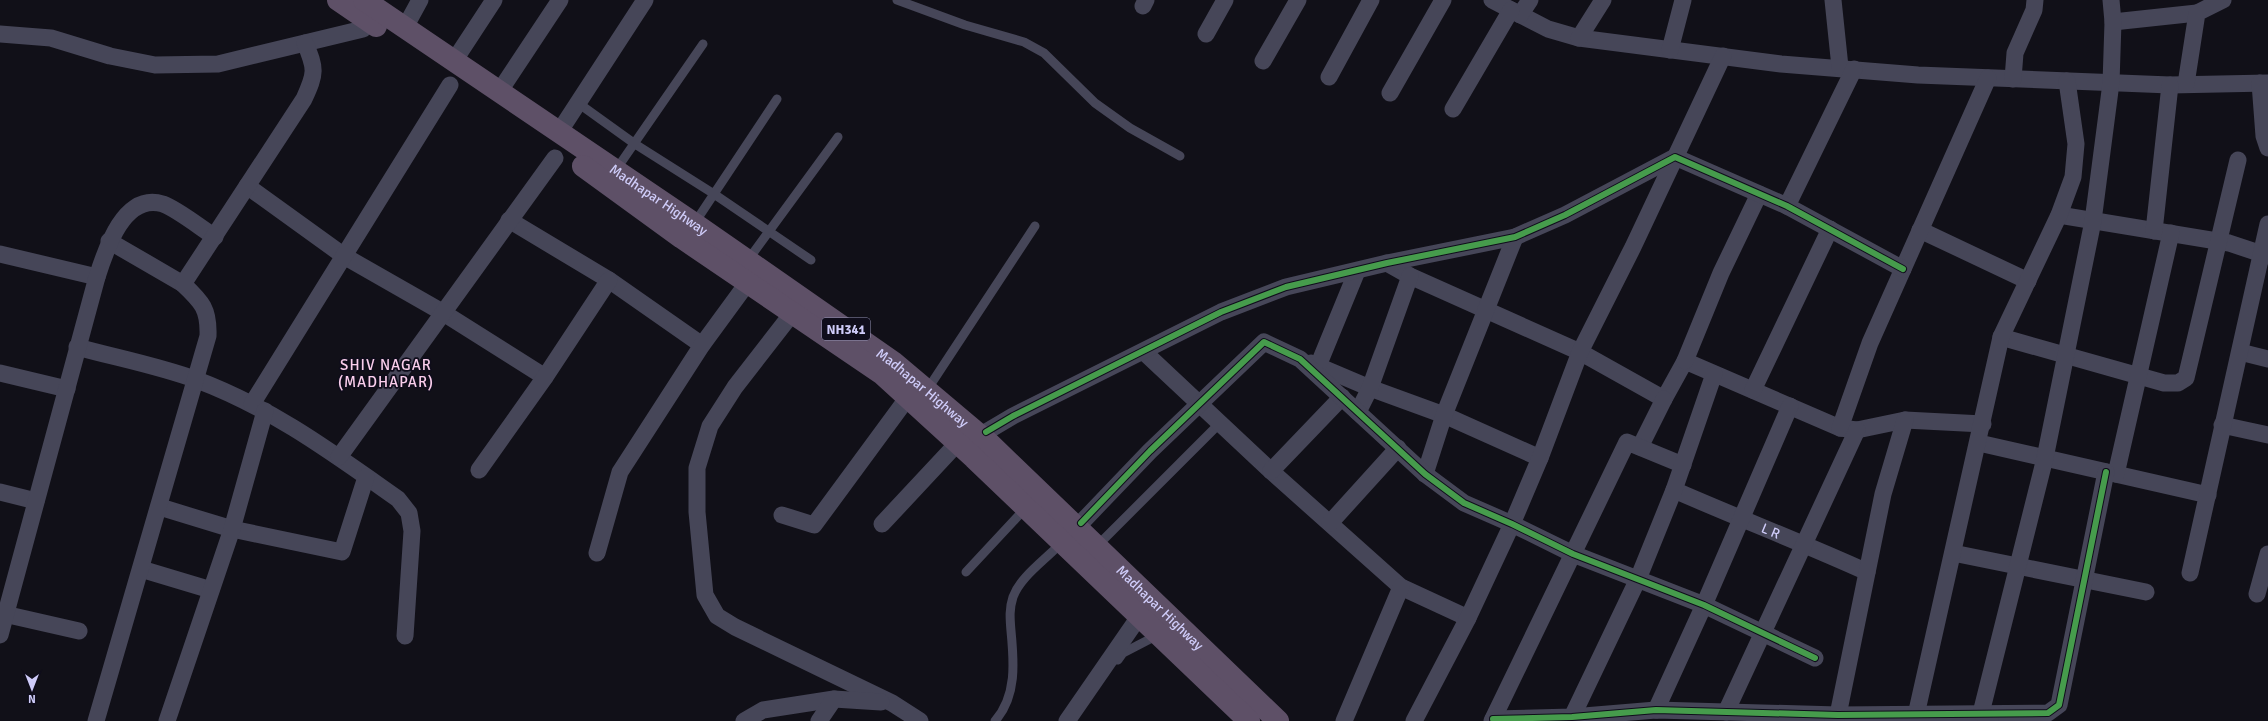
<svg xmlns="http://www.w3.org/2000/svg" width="2268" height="721" font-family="Signika,sans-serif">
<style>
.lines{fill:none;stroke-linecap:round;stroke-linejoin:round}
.service{stroke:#464658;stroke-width:9}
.minor{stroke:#464658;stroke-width:17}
.trunk{stroke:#5e5067;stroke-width:22}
.cycleway-casing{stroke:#0f0d1b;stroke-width:8}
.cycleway{stroke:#469c4c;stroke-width:6}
.labels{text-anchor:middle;stroke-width:3.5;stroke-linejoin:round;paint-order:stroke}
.shield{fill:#0f0d1b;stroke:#9593b6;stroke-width:1}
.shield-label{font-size:13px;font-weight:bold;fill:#cfccf9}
.street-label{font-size:14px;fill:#cfccf9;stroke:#0f0d1b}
.neighbourhood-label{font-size:15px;letter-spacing:1px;fill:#faceec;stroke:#0f0d1b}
</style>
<rect width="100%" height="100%" fill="#111018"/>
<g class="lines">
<!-- service -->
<path class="service" d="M897,0L965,25L1024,42L1044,53L1095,103L1130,128L1180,156
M578,103L635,144L714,194L811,260
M620,164L703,44
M698,218L777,99
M751,256L838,137
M931,384L1035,226
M1101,542L1219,424
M966,572L1020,514
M1118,660L1123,653L1150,639
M995,721C1017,696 1014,662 1011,631C1010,619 1009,609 1013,597C1020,578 1041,563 1055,549"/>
<!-- minor -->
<g class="minor">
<path d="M1492,0L1548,29L1579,38L1781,64L1918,75L2170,85L2268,83"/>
<path d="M1833,0L1840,67"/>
<path d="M1143,6L1146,0"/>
<path d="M1520,15L1530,0"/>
<path d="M408,22L420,0"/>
<path d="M2113,22L2197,13"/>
<path d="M0,34L51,38L110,56L155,65L218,64L363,29"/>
<path d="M1206,34L1225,0"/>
<path d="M1579,38L1603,0"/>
<path d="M1670,50L1683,0"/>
<path d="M458,55L494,0"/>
<path d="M1263,61L1298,0"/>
<path d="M1329,77L1371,0"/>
<path d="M2013,79L2015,53L2034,10L2035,0"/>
<path d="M2260,83L2264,136L2268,148"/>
<path d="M2186,84L2197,13L2223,0"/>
<path d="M503,86L560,0"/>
<path d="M1390,93L1443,0"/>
<path d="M1453,109L1511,10"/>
<path d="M563,126L645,0"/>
<path d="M247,186L344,256L442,312L545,377"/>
<path d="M1787,206L1854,69"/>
<path d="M2059,215L2229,243L2268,256"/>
<path d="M509,220L609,280L702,345"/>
<path d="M1920,230L2028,281"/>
<path d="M2154,231L2170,85"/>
<path d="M109,241L183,284"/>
<path d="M0,254L97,277"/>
<path d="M1387,263L1410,276L1580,352L1664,399L1685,361L1840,428L1857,430L1905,420L1983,424"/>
<path d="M787,320L735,387L710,426L697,468V512L705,595L717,616L735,627L892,703L920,721"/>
<path d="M2001,337L2164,383H2178L2186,378L2238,160"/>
<path d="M77,347C117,358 159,366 197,380C272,408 334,454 398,499L409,513L412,531L405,636"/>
<path d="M1144,352L1271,471L1401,587L1468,618"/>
<path d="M2240,352L2268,359"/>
<path d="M1685,361L1721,273L1759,194"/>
<path d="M1311,363L1370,388L1444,415L1540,458"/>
<path d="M1318,366L1357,271"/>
<path d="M0,373L67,389"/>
<path d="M1753,390L1830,229"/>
<path d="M252,404L450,85"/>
<path d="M1358,412L1370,388L1410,276"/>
<path d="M2222,425L2268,435"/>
<path d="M1840,428L1870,343L1988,78"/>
<path d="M986,432L1013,416L1221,312L1286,287L1387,263L1515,237L1565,215L1675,157L1787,206L1903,269"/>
<path d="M1979,443L2208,495"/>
<path d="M1640,447L1664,399"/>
<path d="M339,457L555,158"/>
<path d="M479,470L545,377L609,280"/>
<path d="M1271,471L1342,397"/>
<path d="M1425,474L1444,415L1515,237"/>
<path d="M2116,474L2171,233"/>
<path id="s1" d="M1674,490C1738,518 1803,543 1867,572"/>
<path d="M0,492L36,501"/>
<path d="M160,507L232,529L342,552L366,477"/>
<path d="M782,515L814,525L903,404"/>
<path d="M1081,523L1150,451L1264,342L1300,359L1425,474L1464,503L1512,524L1573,554L1704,605L1815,658"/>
<path d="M1330,523L1398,448"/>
<path d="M882,524L952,449"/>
<path d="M597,553L620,472L702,345L743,289"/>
<path d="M1953,553L2146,592"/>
<path d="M141,569L211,590"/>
<path d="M2190,573L2268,224"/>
<path d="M2257,594L2268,554"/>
<path d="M0,613L79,631"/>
<path d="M0,635L97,277C106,249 124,192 163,204C177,209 201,228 215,237"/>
<path d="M1656,710L1704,605L1790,406"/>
<path d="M1726,712L1857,430"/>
<path d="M1916,715L2001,337L2059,215L2073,177L2076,144L2067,81"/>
<path d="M1493,719L1572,717L1656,710L1838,715L2048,713L2059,705L2106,472"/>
<path d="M1990,719L1981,713L2045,458L2093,221L2111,83L2113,22L2111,0"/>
<path d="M96,721L208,336C209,309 202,302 183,284L304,99C316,73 316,69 305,43"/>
<path d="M167,721L232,529L265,411"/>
<path d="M744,721L763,710L834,699L881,702"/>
<path d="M819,721L834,699"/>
<path d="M1067,721L1134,624"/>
<path d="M1344,721L1401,587"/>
<path d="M1414,721L1468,618L1512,524L1540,458L1580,352L1633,247L1723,56"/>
<path d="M1492,721L1627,442L1683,465"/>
<path d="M1578,721L1572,717L1638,579L1674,490L1714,374"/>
<path d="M1833,721L1838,715L1883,494L1905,420"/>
</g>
<!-- trunk -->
<g class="trunk">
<path d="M338,0L376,26"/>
<path id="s2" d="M364,0L695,224L893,362L989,443L1278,721"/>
<path d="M583,166L682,238L882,374L974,458L1249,721"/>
</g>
<defs>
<path id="cycleway" d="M986,432L1013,416L1221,312L1286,287L1387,263L1515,237L1565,215L1675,157L1787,206L1903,269
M1081,523L1150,451L1264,342L1300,359L1425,474L1464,503L1512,524L1573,554L1704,605L1815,658
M1493,719L1572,717L1656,710L1838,715L2048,713L2059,705L2106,472"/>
</defs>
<!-- cycleway casing -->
<use href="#cycleway" class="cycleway-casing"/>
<!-- cycleway -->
<use href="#cycleway" class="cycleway"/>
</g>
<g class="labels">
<!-- shield labels -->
<rect class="shield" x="822" y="318" width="48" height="22" rx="3"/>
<g class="shield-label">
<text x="846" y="334">NH341</text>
</g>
<!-- street labels -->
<g class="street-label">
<text dy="5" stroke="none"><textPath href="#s2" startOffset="356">Madhapar Highway</textPath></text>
<text dy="5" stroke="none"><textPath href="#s2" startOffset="680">Madhapar Highway</textPath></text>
<text dy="5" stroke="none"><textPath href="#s1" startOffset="105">L R</textPath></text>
<text dy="5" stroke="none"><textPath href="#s2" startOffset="1004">Madhapar Highway</textPath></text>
</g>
<!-- neighbourhood labels -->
<g class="neighbourhood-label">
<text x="386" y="370">SHIV NAGAR<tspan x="386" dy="17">(MADHAPAR)</tspan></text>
</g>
</g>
<!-- north arrow -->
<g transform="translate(32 689) rotate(180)" stroke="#0f0d1b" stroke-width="3" paint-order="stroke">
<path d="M0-3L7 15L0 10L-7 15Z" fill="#cfccf9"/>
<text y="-6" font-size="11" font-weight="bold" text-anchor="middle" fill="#cfccf9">N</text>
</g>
</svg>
